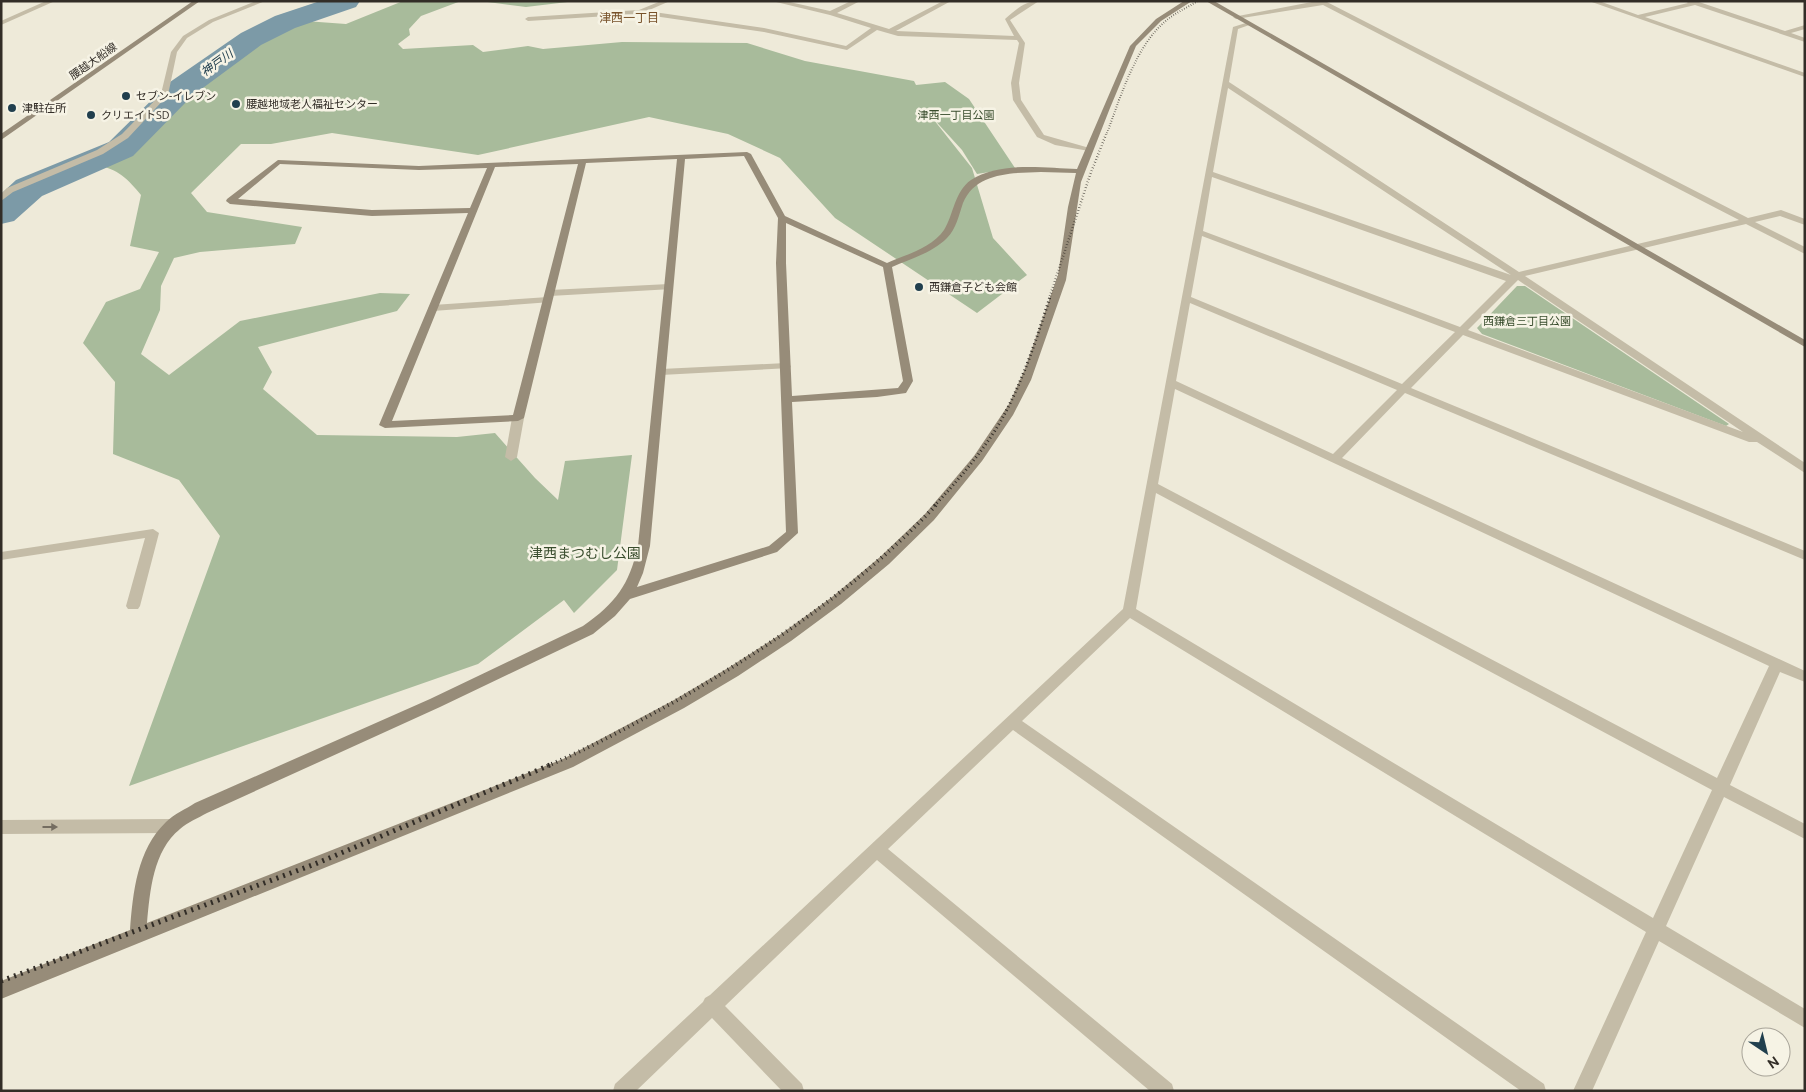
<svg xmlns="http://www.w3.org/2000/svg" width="1806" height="1092" font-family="Ubuntu,'Noto Sans JP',sans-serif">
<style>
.green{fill:#a8bb9b}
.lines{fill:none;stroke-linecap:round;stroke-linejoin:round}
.river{fill:#7c9aa7;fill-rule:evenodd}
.street{fill:#c4bca7;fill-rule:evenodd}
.secondary{fill:#978c79;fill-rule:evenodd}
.rail-far4{stroke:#322d27;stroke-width:2;stroke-dasharray:0.5 2;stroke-linecap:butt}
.rail-far3{stroke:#322d27;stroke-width:2.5;stroke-dasharray:0.5 2.5;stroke-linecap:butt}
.rail-far2{stroke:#322d27;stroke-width:3;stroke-dasharray:1 3;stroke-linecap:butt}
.rail-far1{stroke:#322d27;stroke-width:4;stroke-dasharray:1 4;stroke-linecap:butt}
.rail{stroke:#322d27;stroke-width:5;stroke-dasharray:2 5;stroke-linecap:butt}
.oneway{fill:#746d61}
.poi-dot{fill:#213f4e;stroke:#f6f3e5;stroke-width:2}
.labels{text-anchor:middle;stroke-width:5;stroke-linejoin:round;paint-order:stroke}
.far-street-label{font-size:11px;fill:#322d27;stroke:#f6f3e5}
.far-poi-label{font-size:11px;fill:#322d27;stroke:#f6f3e5;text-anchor:start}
.far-park-label{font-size:11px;fill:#394d2d;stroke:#f6f3e5}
.far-neighbourhood-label{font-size:12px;fill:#775129;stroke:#f6f3e5}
.far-water-label{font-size:12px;font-style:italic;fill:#213f4e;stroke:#f6f3e5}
.park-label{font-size:14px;fill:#394d2d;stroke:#f6f3e5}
</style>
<rect width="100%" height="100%" fill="#eeead9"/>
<!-- green -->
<path class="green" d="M403,1H461L421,16L409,29L410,35L398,44L403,49L473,45L483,52L528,46L543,49L622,42L747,43L805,61L914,81L916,85L945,82L969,99L1015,168L977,174L962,150L930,115L972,168L993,238L1027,275L977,313L835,218L780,158L728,134L649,117L478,155L332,133L271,144H241L191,193L207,212L302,227L295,244L200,252L174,258L161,286L160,310L141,354L169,375L240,321L380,293L410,294L397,311L258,347L272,372L263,389L317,435L457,437L495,433L535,478L558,500L565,461L632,455L617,570L574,613L564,600L478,664L129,786L220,536L179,480L113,454L115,382L83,343L106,302L140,289L159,252L130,246L141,195C128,179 118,169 97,165L115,156L144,136L198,81L277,30L305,21L346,24Z
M480,1H576L526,7Z
M1517,286H1525L1729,424L1726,426L1482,334L1477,328Z"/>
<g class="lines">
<!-- river -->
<path class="river" d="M320,1H360L356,7L295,28L261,45L192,96L133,156L42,196L14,221L1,224V194L16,180L109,142L170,82L241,33L275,16Z"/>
<!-- street -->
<path class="street" d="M46,1H55L1,25V21Z
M256,1H265L213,22L187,38L177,52L168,95L128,138L103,154L13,192L1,201V194L7,188L97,150L122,134L161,94L171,52L183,36L209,20Z
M661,1H670L647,11L764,28L846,46L871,28L830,15L772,1H785L830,11L851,1H860L837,13L889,29L943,1H951L896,31L1014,36L1005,19C1016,10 1024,1 1039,1L1010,20L1025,43L1019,83L1021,100L1044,135L1093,149L1089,151L1055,145L1037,137L1013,100L1011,83L1019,43L1017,40L898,36L877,30L847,50L764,32L640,14L528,21L525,19L528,17L639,10Z
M1317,1H1325L1748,218L1781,210L1805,219V225L1780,216L1755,222L1805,247V254L1746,224L1525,276L1805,463V473L1757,442H1749L1463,335L1411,388L1805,551V560L1405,393L1342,458L1805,671V682L1780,672L1730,785L1805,824V839L1724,797L1666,926L1805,1009V1028L1659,941L1592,1091H1573L1646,932L1130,618L1022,721L1544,1084L1546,1091H1521L1013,730L888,849L1172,1084L1174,1091H1150L877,860L725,1006L802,1084L804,1091H782L712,1018L636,1091H613L615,1084L703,1002L705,998L710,995L1123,609L1233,27L1249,22L1252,24L1238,29L1229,82L1519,272L1739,220L1323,5L1236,19L1233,17ZM1228,88L1511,275L1213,172ZM1212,177L1506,281L1460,327L1203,231ZM1202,236L1455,332L1402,384L1191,297ZM1518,280L1743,432L1468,330ZM1190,303L1397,390L1333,454L1176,381ZM1175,389L1769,666L1717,778L1158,484ZM1156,493L1712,790L1653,918L1136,609Z
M1589,1H1599L1638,15L1688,3L1685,1H1696L1785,31L1805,25V29L1791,33L1805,38V42L1695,5L1645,17L1805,73V77Z
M669,284L672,285V289L550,296L545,293L550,290Z
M548,297L551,298V302L433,311L428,308L433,305Z
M786,363L791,366L790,368L661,375L656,372L661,369Z
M518,415L524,418L517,457L511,461L505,457L512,418Z
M153,529L159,533L140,606L138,609H128L126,606L145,538L1,560V552Z
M172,819L178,821L180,826L178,831L172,833L1,834V820Z"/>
<!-- secondary -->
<path class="secondary" d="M193,1H200L1,140V134Z
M1184,1H1192L1161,21L1136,46L1110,108L1081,182L1066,280L1031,380L1013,415L982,461L934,520L889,564L841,604L791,641L738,676L684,708L573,767L1,999V981L130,930C133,892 137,850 166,822C174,814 186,809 195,803L430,699L583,626C616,603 629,585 638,546L677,159L586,163L524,418L518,421L385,428L379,425L468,213L372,216L230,204L226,201L227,199L278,160L419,166L747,152L751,154L785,216L887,263C905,255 932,248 944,230C954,214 954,192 971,180C1000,161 1045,168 1077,169L1130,46L1156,19ZM744,156L778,218L776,263L786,532L769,546L637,587L643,573L650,546L685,159ZM280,164L419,170L487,168L470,208L372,210L238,199ZM578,164L513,415L392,421L495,167ZM1041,172L1076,173L1068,207L1058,275L1024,371L1009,404L974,456L925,514L880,557L832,597L781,634L728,668L674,700L563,759L147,923C150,891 153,851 180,829C188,822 198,818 207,813L440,707L593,634L615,616L630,599L777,552L798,533L792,402L877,397L906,393L913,381L892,267C910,259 932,253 947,238C956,229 959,215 963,203C976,172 1012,173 1041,172ZM786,223L883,267L903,381L898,388L792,396L786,263Z
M1206,1H1214L1805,340V347Z"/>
<!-- rail-far4 -->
<path class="rail-far4" d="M1107,133C1121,96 1136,44 1168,19C1177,12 1188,7 1198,1"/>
<!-- rail-far3 -->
<path class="rail-far3" d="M1049,299L1090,175L1107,132"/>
<!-- rail-far2 -->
<path class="rail-far2" d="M934,506C957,482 989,444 1004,415C1024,378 1037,337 1050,297"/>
<!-- rail-far1 -->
<path class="rail-far1" d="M547,766C592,747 636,723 679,699C772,645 862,584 936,505"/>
<!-- rail -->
<path class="rail" d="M1,981L315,864L550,765"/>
</g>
<!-- one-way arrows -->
<defs><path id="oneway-solid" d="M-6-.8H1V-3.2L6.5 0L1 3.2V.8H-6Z" transform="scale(1.25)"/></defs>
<use class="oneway" href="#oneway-solid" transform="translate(50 827)"/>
<!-- markers -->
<g class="poi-dot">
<circle cx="126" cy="96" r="5"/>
<circle cx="236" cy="104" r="5"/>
<circle cx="12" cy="108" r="5"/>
<circle cx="91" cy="115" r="5"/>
<circle cx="919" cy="287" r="5"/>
</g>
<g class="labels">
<!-- far-street labels -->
<g class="far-street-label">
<text transform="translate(93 61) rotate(-35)" y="4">腰越大船線</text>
</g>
<!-- far-poi labels -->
<g class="far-poi-label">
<text x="136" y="100">セブン-イレブン</text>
<text x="246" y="108">腰越地域老人福祉センター</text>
<text x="22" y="112">津駐在所</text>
<text x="101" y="119">クリエイトSD</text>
<text x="929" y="291">西鎌倉子ども会館</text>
</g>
<!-- far-park labels -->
<g class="far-park-label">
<text x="956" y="119">津西一丁目公園</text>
<text x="1527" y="325">西鎌倉三丁目公園</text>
</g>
<!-- far-neighbourhood labels -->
<g class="far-neighbourhood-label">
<text x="629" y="22">津西一丁目</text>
</g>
<!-- far-water labels -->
<g class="far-water-label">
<text transform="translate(217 63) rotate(-36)" y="4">神戸川</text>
</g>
<!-- park labels -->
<g class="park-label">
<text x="585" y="558">津西まつむし公園</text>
</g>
</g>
<!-- border -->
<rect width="1806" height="1092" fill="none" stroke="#322d27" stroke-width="5"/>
<!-- north arrow -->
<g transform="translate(1766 1052) rotate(145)"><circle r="24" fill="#f6f3e5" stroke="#a8a499"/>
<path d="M0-4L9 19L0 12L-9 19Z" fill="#213f4e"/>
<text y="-8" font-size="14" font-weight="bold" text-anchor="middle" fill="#322d27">N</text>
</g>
</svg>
